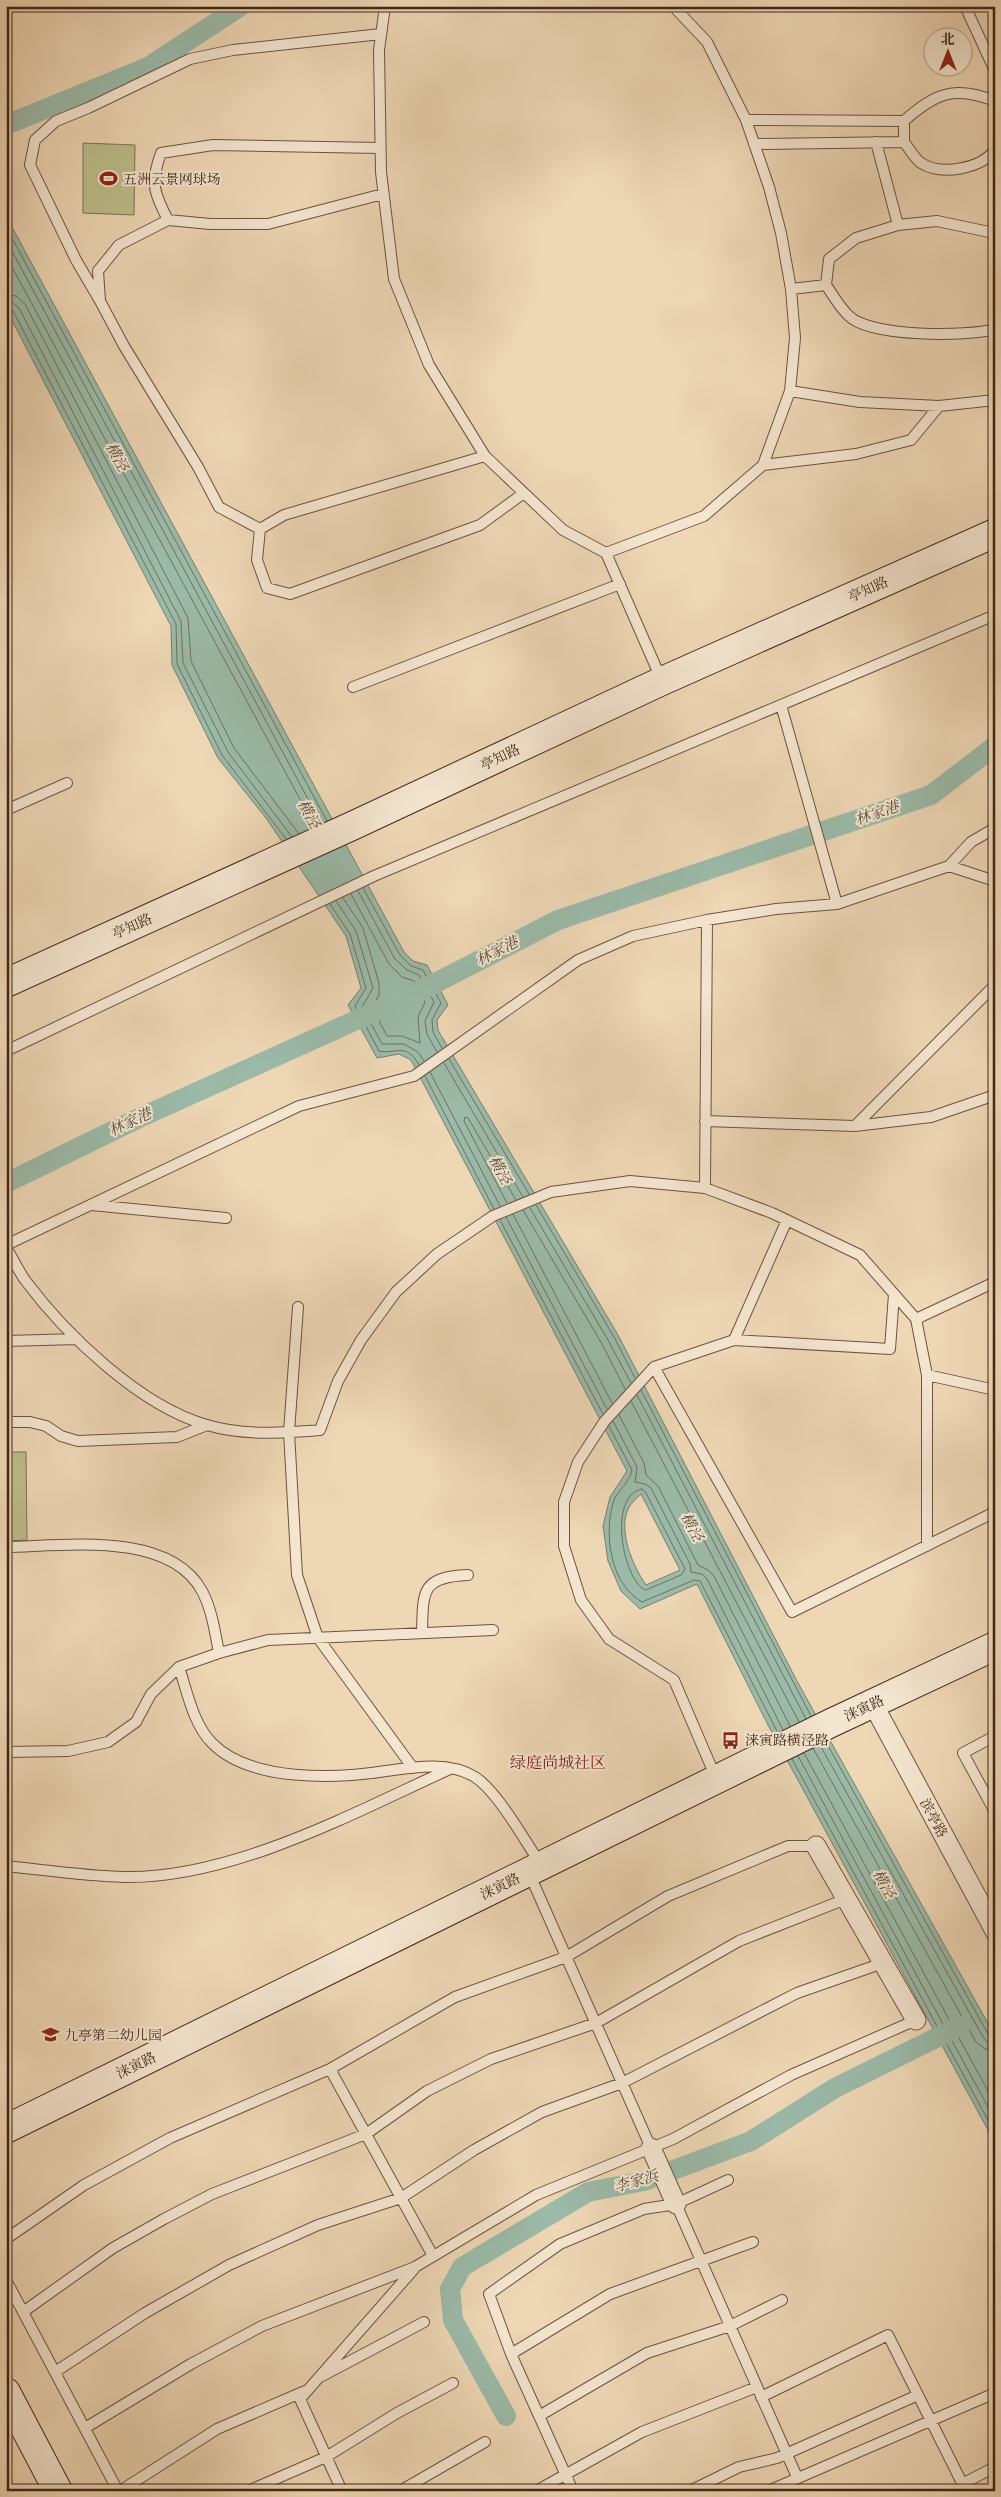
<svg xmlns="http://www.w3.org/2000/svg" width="1001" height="2497" font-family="'IM FELL Great Primer','Noto Serif SC',serif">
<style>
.green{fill:#bcbd8b;stroke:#7e7251}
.water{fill:#9bbaa8;stroke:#777f6e;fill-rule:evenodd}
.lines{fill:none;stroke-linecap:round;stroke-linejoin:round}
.shore{stroke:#6e7060;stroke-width:1}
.canal{stroke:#9bbaa8;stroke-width:20}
.lane-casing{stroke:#6c533e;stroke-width:12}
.street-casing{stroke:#6c533e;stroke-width:21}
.secondary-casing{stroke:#402717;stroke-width:30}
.lane{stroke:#f4e5cf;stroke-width:10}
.street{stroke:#f4e5cf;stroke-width:19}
.secondary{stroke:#f4e5cf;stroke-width:28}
.labels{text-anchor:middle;stroke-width:4;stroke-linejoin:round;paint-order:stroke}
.poi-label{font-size:14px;fill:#402717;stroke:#f4e5cf;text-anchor:start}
.street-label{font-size:14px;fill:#402717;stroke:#f4e5cf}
.water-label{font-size:15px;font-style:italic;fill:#574c3b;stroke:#f4e5cf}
.quarter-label{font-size:16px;fill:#7a1f14;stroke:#f4e5cf}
</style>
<rect width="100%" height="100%" fill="#eed7b5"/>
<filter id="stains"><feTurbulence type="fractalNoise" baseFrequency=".004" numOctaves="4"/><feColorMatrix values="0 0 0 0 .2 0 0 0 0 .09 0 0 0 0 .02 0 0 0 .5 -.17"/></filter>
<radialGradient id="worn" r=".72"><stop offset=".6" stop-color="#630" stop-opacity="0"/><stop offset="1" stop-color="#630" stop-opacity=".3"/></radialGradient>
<!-- green -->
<path class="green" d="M83,143L135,145L134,215L83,213Z
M6,1452H26L27,1540L6,1541Z"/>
<!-- water -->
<path class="water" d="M6,216L404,952L413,961L427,965L448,1005L437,1020L438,1030L618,1335L798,1683L995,2036V2143L768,1725L697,1584L640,1609L621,1591L608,1561L603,1526L610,1497L627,1471L411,1060L399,1054L377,1058L348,1005L361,988L346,936L266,818L218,758L172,665L171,626L6,309ZM641,1494L680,1570L646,1585C633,1566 618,1532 628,1509C630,1504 637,1498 641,1494Z"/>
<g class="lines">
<!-- shore -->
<path class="shore" d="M6,227L327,821
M6,240L321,823
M6,256L315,827
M6,294L16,296L25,304L188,618L191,661L234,748L299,834
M6,301L13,303L19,308L181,621L183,663L228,752L292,837
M6,308L13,311L176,624L177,664L222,755L286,839
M363,888L400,955L411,966L423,970L441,1003L432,1020L433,1032L442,1048
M358,891L395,959L407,970L419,975L434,1002L425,1021L427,1034L437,1052
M343,898L363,928L379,983V995L372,1008L387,1036H402L420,1043L418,1017L425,1002L414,981L402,977L389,964L351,894
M336,901L356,931L373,988L362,1007L382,1044H404L418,1052L424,1061
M330,904L350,934L366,988L355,1006L379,1051C395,1055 406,1041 419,1065
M449,1059L529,1194
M444,1063L523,1197
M430,1072L500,1206
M425,1076L494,1209
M507,1203L464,1121L465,1117L468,1118L516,1200
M536,1205L614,1337L635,1378
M530,1208L608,1340L631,1383
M523,1210L602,1344L625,1389
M513,1214L612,1403
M506,1217L607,1409
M500,1220L603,1414
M641,1390L811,1716
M637,1395L806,1719
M631,1401L799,1722
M619,1415L644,1463L646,1475L658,1486L698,1565L708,1570L714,1576L790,1726
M613,1421L637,1467L635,1482L645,1484L651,1488L690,1564L691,1572L702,1574L707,1579L783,1730
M609,1426L632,1470C630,1482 618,1490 614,1500C603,1533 610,1584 642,1602L694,1580L700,1581L778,1733
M642,1489L646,1493L685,1569L681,1575L646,1590C624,1584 606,1495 642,1489Z
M826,1742L988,2034L995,2037
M820,1745L983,2037L987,2042L995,2044
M813,1748L976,2042L985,2049L995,2051
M804,1753L995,2104
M798,1756L995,2120
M792,1759L995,2133"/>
<!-- canal -->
<path class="canal" d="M6,125L148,67L241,6
M412,995L558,920L931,795L995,746
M6,1183L137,1119L381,1009
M506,2416L453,2320L450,2289L462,2267L588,2192L644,2181L751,2141L835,2088L960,2026"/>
<defs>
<path id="lane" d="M385,6L379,50L381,172L394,279L429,365L485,456L563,530L606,553
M673,6L707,42L746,120
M965,6L995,71
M995,101C954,85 936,93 904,121V142C909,148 915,159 921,163C942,176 980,169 995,150
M876,142L898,225
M754,144L904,142
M380,148L213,145L161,153C150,183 154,193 168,220L210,224H268L383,194
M168,220L119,245L98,271L100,301L124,346L198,467L219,507L260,529
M995,236L989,232L937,221L898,225L856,238L829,259L826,285C833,295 840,308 849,316C870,337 967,337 995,329
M791,289L826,285
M100,301L76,260L30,165L35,140L56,121L88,108L190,59L233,50L381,34
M790,391L860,402L939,406L995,400
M485,456L284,515L260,529L257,560L267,588L290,594L480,525L524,493
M763,465L856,454L911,440L939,406
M662,681L606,553L704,516L763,465L790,391L795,338L791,289L781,233L769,187L746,120L904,121
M353,687L620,584
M781,705L837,904
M6,810L67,783
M949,866L995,881
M6,1051L374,876L995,615
M705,1121L855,1126L931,1117L995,1095
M855,1126L995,985
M705,1188L707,920
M91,1205L226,1218
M6,1245L299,1106L414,1076L578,960L633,936L707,920L776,909L837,904L949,866L971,842L995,828
M6,1247C12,1257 18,1270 25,1280C66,1335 140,1406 207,1425C244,1436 282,1433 320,1430L338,1381L361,1340L396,1292L437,1254L493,1216L551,1192L630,1181L705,1188L772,1213L860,1255L916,1319L927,1375V1546
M298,1307L289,1432L297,1575L318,1638L413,1768
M916,1319L995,1282
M734,1340L787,1220
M6,1341L77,1339
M654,1367L792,1612L995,1512
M927,1375L995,1390
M6,1422H30L46,1426L61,1436L78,1441L177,1437L207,1425
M6,1547C63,1546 169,1530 202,1591C212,1610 215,1632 219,1653
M422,1633C423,1591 421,1577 468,1575
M179,1667C187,1691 193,1724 212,1743C250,1782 336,1779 386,1771C414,1767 449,1761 475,1777C498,1792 525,1841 541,1865
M995,1736L963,1753L995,1812
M6,1752L68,1751L108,1742L136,1722L151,1694L179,1667L219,1653L268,1640L493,1630
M716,1778L674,1680L609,1639L581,1600L564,1546V1502L578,1462L604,1422L654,1367L734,1340L890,1349L894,1294
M6,1866C45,1870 85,1876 124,1877C232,1879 353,1813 450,1769
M529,1873L651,2148
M330,2069L433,2256
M676,2204L797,2477
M6,2239L84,2185L170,2138L330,2069L455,1997L566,1957L668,1896L788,1846H816
M6,2280L118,2491
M23,2312L113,2248L164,2219L212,2194L366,2134L427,2091L491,2059L596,2023L739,1941L846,1899
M511,2354L610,2294L753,2242
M55,2372L145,2313L229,2265L318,2225L401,2198L474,2150L542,2112L622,2083L797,1993L883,1963
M322,2376L424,2322
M761,2397L888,2335L966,2491
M539,2416L647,2353L730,2326L782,2300
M85,2428L191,2364L262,2326L415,2267L536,2195L673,2139L791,2075L916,2020
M962,2484L995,2467
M120,2491L217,2429L305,2391
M248,2491L326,2457L397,2413L453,2383
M342,2491L300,2399L414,2269
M400,2491L485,2442
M536,2491L642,2432L757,2387
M573,2491L511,2354L489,2294L560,2244L644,2209L676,2204L728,2180
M690,2491L739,2467L777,2458L918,2395
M768,2491L995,2393"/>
<path id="street" d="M873,1704L995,1931
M816,1846L916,2020
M651,2148L676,2204"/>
<path id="secondary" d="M6,983L352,826L662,681L995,533
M6,2129L831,1723L995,1646
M6,2392L58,2491"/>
</defs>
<!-- lane casing -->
<use href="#lane" class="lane-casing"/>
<!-- street casing -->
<use href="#street" class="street-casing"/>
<!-- secondary casing -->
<use href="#secondary" class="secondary-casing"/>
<!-- lane -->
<use href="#lane" class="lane"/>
<!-- street -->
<use href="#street" class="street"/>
<!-- secondary -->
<use href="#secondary" class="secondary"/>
</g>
<!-- icons -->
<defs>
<symbol id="stadium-bare" viewBox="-9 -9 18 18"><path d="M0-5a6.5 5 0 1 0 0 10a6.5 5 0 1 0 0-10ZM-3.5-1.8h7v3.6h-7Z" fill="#8f2418" stroke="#f4e5cf" stroke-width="2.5" paint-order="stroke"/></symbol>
<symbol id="bus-bare" viewBox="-9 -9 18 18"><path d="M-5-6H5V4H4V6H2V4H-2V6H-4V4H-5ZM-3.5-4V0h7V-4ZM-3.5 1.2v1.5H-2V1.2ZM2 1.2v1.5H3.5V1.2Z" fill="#8f2418" stroke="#f4e5cf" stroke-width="2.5" paint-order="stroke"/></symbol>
<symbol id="school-bare" viewBox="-9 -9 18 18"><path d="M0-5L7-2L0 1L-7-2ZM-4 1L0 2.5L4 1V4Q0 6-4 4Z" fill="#8f2418" stroke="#f4e5cf" stroke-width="2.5" paint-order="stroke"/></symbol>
</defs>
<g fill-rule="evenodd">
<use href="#stadium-bare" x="96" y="166" width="25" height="25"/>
<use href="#bus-bare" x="718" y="1728" width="25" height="25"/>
<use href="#school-bare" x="38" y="2022" width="25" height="25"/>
</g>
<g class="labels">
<!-- poi labels -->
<g class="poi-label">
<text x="123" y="184">五洲云景网球场</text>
<text x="745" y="1745">涞寅路横泾路</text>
<text x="64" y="2040">九亭第二幼儿园</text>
</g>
<!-- street labels -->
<g class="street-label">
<text transform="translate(868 589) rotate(-24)" y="5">亭知路</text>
<text transform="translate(500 757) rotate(-25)" y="5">亭知路</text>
<text transform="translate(132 926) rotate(-24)" y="5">亭知路</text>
<text transform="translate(864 1708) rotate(-25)" y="5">涞寅路</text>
<text transform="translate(934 1818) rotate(62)" y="5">滨亭路</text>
<text transform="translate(500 1886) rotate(-26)" y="5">涞寅路</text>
<text transform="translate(136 2065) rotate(-26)" y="5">涞寅路</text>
</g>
<!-- water labels -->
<g class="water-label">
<text transform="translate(117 457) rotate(62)" y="5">横泾</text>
<text transform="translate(877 813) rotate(-19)" y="5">林家港</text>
<text transform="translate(309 814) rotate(62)" y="5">横泾</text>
<text transform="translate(497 951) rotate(-27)" y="5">林家港</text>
<text transform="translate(130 1122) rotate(-25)" y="5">林家港</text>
<text transform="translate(500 1170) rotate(62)" y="5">横泾</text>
<text transform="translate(692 1527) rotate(62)" y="5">横泾</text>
<text transform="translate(884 1884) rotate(62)" y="5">横泾</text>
<text transform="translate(636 2181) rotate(-15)" y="5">李家浜</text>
</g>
<!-- quarter labels -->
<g class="quarter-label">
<text x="558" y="1768">绿庭尚城社区</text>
</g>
</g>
<!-- margin -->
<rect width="1001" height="2497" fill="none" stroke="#eed7b5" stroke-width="25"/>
<rect x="8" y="8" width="986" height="2482" fill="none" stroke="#402717" stroke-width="2.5"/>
<rect x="12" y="12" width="976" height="2472" fill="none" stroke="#402717"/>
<!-- north arrow -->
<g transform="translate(948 52)"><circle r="24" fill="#f4e5cf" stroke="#ac9985"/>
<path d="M0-4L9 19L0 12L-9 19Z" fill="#8f2418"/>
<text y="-8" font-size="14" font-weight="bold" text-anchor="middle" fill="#402717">北</text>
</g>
<rect width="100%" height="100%" filter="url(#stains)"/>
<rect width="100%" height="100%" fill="url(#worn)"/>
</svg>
